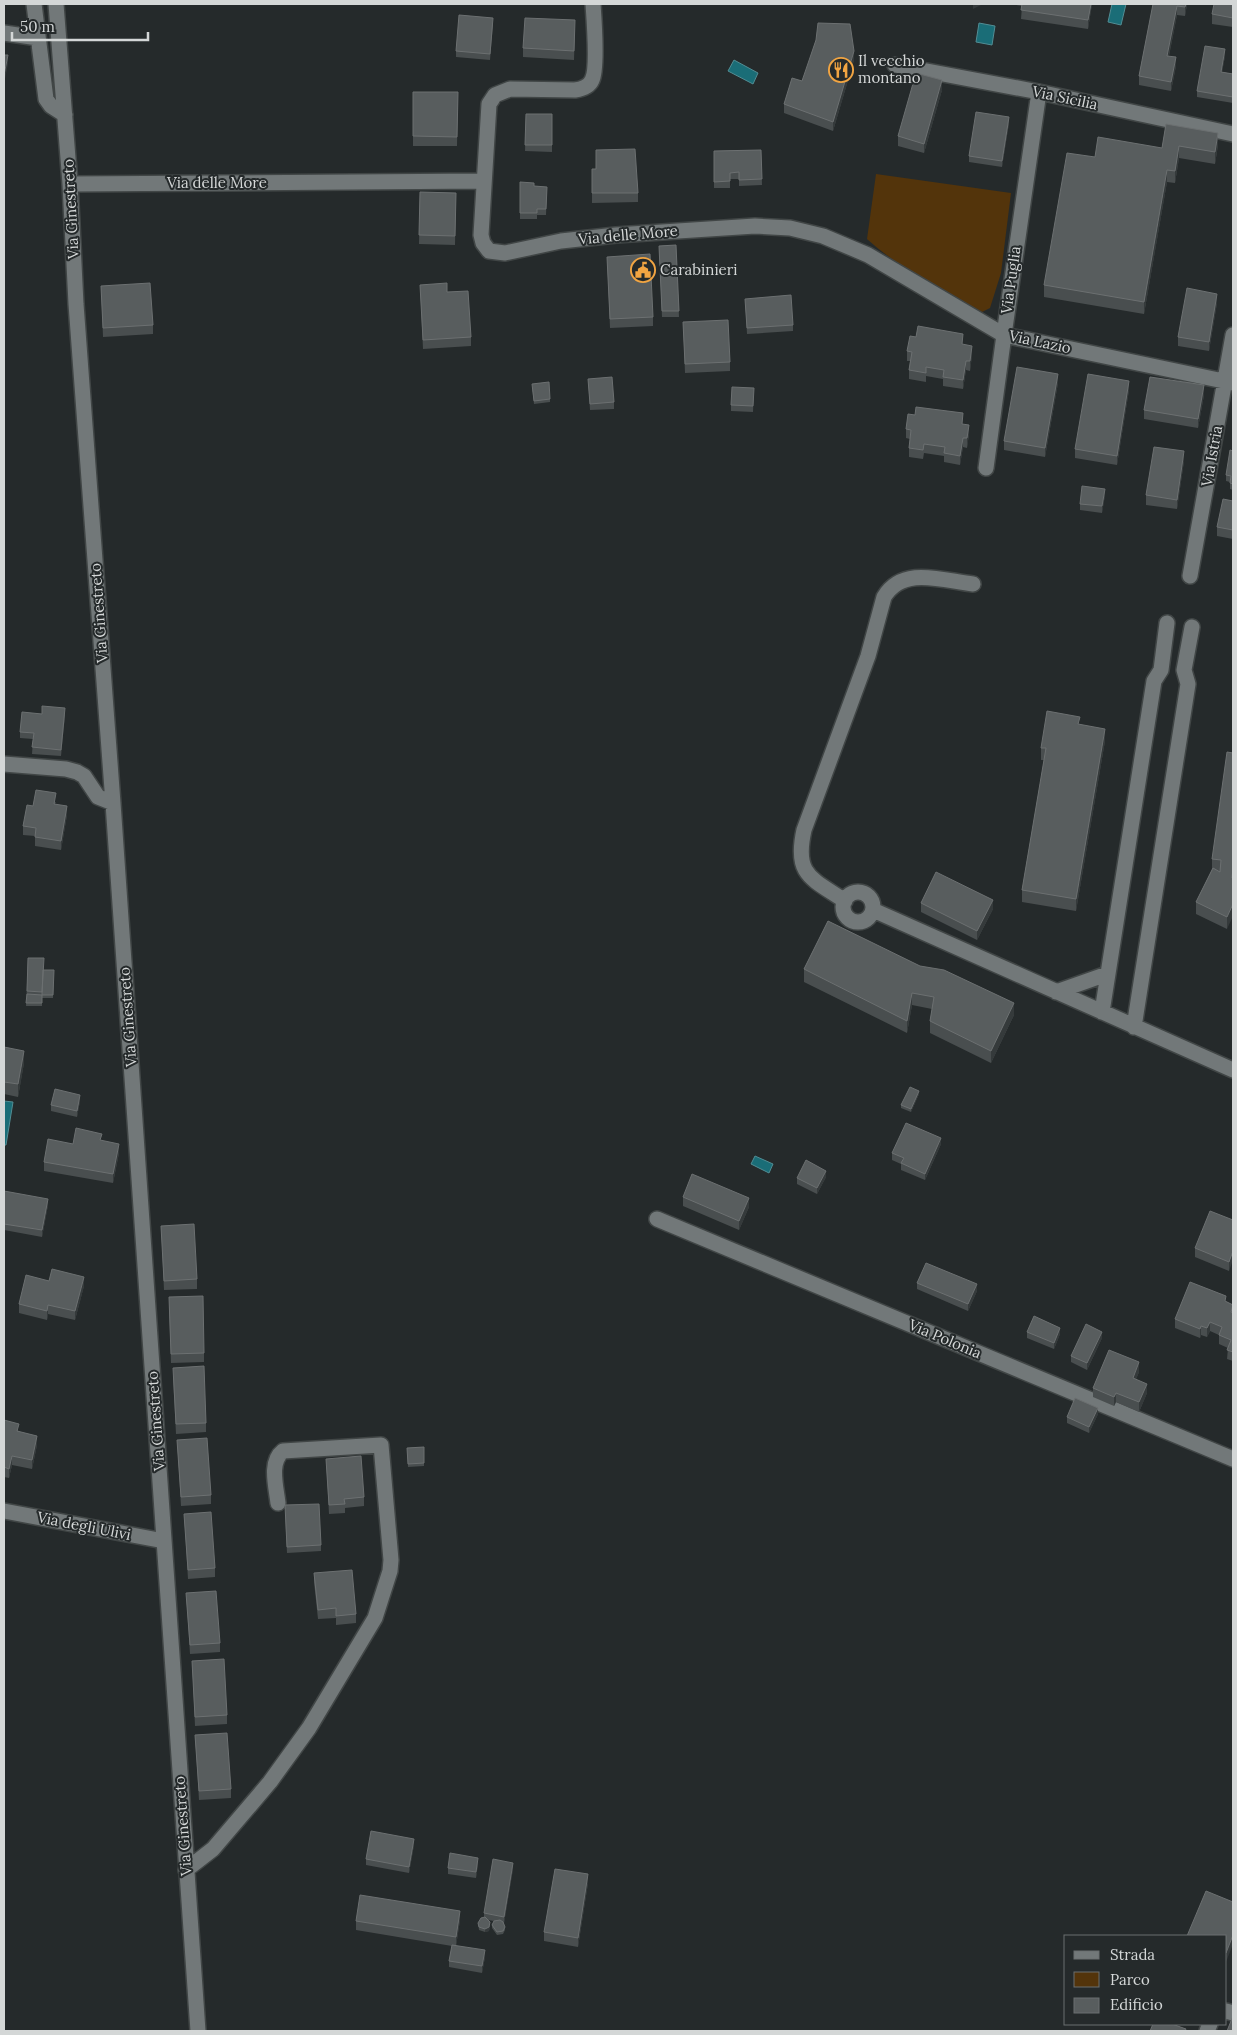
<svg xmlns="http://www.w3.org/2000/svg" width="1237" height="2035" font-family="Lora,serif">
<style>
.green{fill:#53340b}
.water{fill:#1a6d77;stroke:#528d94}
.lines{fill:none;stroke-linecap:round;stroke-linejoin:round}
.minor-casing{stroke:#414646;stroke-width:18}
.minor{stroke:#727879;stroke-width:15}
.wall{fill:#494e4f}
.shaded-wall{fill:#353a3b}
.building{fill:#585d5e;stroke:#6c7071}
.labels{text-anchor:middle;stroke-width:4;stroke-linejoin:round;paint-order:stroke}
.poi-label{font-size:15px;fill:#d4d7d7;stroke:#252a2b;text-anchor:start}
.street-label{font-size:15px;fill:#d4d7d7;stroke:#252a2b}
</style>
<rect width="100%" height="100%" fill="#252a2b"/>
<!-- green -->
<path class="green" d="M876,174L1011,193L1001,273L990,308L982,312C943,291 900,269 867,239Z"/>
<!-- water -->
<path class="water" d="M1112,4H1126L1121,25L1108,22Z
M979,23L995,26L992,45L976,42Z
M734,60L758,73L753,84L728,71Z
M4,1101L13,1102L6,1145H4Z
M755,1156L773,1164L769,1173L751,1164Z"/>
<g class="lines">
<defs>
<path id="minor" d="M34,4L46,99L51,106L65,115
M56,4L70,184L76,304L113,803L198,2031
M593,4C594,18 598,69 592,80C589,87 582,89 575,90L510,89L495,95L489,104L481,235L483,243L489,251L505,253L561,241L616,235L755,226L790,228L823,236L868,255L1004,335L1233,383
M4,33L38,38
M895,65L1039,92L1233,134
M70,184L483,181
M986,468L1004,335L1039,92
M1190,576L1233,335
M4,764L66,769L77,772L84,776L98,797L113,803
M843 907a15 15 0 1 1 30 0a15 15 0 1 1-30 0Z
M845,901C811,878 794,875 804,830L868,656L884,597C903,565 944,581 973,584
M873,910L1233,1070
M1056,992L1107,974
M1102,1012L1154,681L1161,670L1167,623
M1134,1027L1188,684L1184,670L1192,627
M657,1219L1233,1459
M4,1511L164,1541
M186,1870L213,1849L270,1782L309,1728L375,1618L390,1571L391,1560L381,1445L283,1451C269,1462 276,1486 278,1503
M1226,2011L1233,2013
M1207,2031L1210,2024"/>
</defs>
<!-- minor casing -->
<use href="#minor" class="minor-casing"/>
<!-- minor -->
<use href="#minor" class="minor"/>
</g>
<!-- wall -->
<path class="wall" d="M1011,4H1092L1088,29L1021,19L1022,6Z
M1153,4H1187L1185,16L1177,15L1169,56L1176,66L1171,91L1139,85V76Z
M1233,4V27L1212,24V14Z
M493,24L490,60L456,57V51Z
M575,29L574,60L523,57V48Z
M1225,56L1222,72L1233,74V103L1197,97V91Z
M854,60L833,131L784,113V104L802,81Z
M942,90L924,153L898,146V136Z
M413,92H458L457,146H413Z
M526,114H552V152L525,151Z
M1009,123L1002,167L969,162V156Z
M1166,124L1218,145L1215,164L1179,158L1175,183L1167,182L1144,314L1044,297V285L1095,157L1162,148Z
M761,150L762,185L739,186V179H730V188H714V151Z
M592,169L638,193V202L592,203Z
M520,182L534,186L547,187L546,215H537V219H520Z
M420,192L456,193L455,245L419,244Z
M676,245L679,317H662L659,246Z
M607,257L653,317V326L610,328Z
M420,285L447,292L471,337V346L423,349Z
M101,286L153,325V334L103,337Z
M745,299L793,325V331L747,334Z
M1217,303L1209,351L1178,346V337Z
M683,322L730,362V371L685,373Z
M963,345L972,355L970,371L966,370L963,389L943,386V379L926,376V382L909,379V370L910,361H907V351Z
M588,379L614,402V409L590,410Z
M1058,383L1045,457L1004,450V441Z
M532,387L550,399V402L534,404Z
M754,388L753,412L731,411V405Z
M1129,390L1117,465L1075,458V449Z
M1204,395L1198,428L1144,419V410Z
M906,429L969,434L967,448L963,447L960,465L944,462V456L924,453L923,459L909,457V448L910,439L906,438Z
M1233,451V490L1230,489V482L1226,481V475Z
M1184,461L1177,509L1146,505V495Z
M1105,495L1102,513L1080,510V504Z
M1233,501V539L1217,536V527Z
M42,714L65,715L61,756L32,754L33,739L20,738V732Z
M1080,725L1105,741L1076,911L1022,902V890L1044,760H1041V748Z
M1233,753L1227,929L1196,914V902L1212,869V859Z
M56,802L55,804L67,815L61,850L35,846V836L23,835V826L33,806Z
M921,903L993,909L977,940L921,912Z
M828,921L1014,1015L991,1063L930,1033V1021L932,1009L912,1005L907,1033L804,982V969Z
M28,958L43,970H54L53,998H42V1006H26Z
M4,1047L24,1063L18,1097L4,1094Z
M919,1094L911,1112L901,1108V1105Z
M80,1101L77,1117L51,1111V1105Z
M73,1144L119,1153L113,1183L44,1171V1162Z
M941,1144L925,1180L901,1170V1164L892,1160V1153Z
M826,1177L817,1194L797,1184V1178Z
M4,1191L48,1205L42,1237L4,1230Z
M683,1197L749,1207L739,1230L683,1206Z
M1233,1220L1229,1271L1195,1257V1248Z
M161,1226L197,1279V1289L164,1290Z
M49,1281L84,1286L75,1320L48,1314L47,1320L19,1313V1304Z
M917,1283L977,1291L968,1311L917,1289Z
M1226,1302L1233,1305V1361L1227,1359L1228,1348L1219,1344V1335L1210,1331L1207,1337L1201,1335L1200,1338L1175,1328V1319Z
M169,1306L204,1353V1362L171,1363Z
M1027,1332L1060,1334L1054,1349L1027,1338Z
M1102,1338L1087,1370L1071,1362V1356Z
M1139,1372L1136,1379L1147,1393L1139,1412L1116,1402L1114,1406L1093,1397V1388Z
M173,1377L206,1423V1432L176,1434Z
M1098,1414L1089,1433L1067,1423V1417Z
M4,1420L37,1445L32,1469L12,1465L9,1478L4,1477Z
M177,1440L211,1495V1504L181,1506Z
M424,1447V1466L408,1467L407,1448Z
M326,1459L364,1497V1506L345,1508V1513L329,1514Z
M285,1512L321,1545V1551L287,1553Z
M184,1514L215,1568V1577L188,1579Z
M314,1573L356,1614V1623L336,1625V1618L318,1619L314,1582Z
M186,1593L220,1643V1652L190,1654Z
M192,1661L227,1715V1724L195,1726Z
M195,1735L231,1789V1798L199,1800Z
M414,1845L409,1873L366,1865V1859Z
M478,1864L476,1878L448,1874V1868Z
M513,1869L504,1923L505,1930L503,1934L497,1935L492,1928V1925L494,1921L488,1920L490,1925L489,1931L485,1932L479,1930L478,1923L484,1917V1913Z
M588,1883L578,1947L544,1941V1932Z
M460,1920L456,1946L485,1957L482,1973L449,1967V1961L452,1946L356,1930V1921Z"/>
<!-- shaded-wall -->
<path class="shaded-wall" d="M973,4H983L973,9Z
M1091,4H1092L1088,29V20Z
M1186,4H1187L1185,16V7Z
M1177,6V15L1167,65V56Z
M1225,49V56L1221,78V72Z
M854,51V60L833,131V122Z
M8,55V64L4,84V75Z
M1176,57V66L1171,91V82Z
M942,80V90L924,153V144Z
M1009,117V123L1002,167V161Z
M1218,133V145L1215,164V152Z
M1179,146V158L1175,183V171Z
M1167,170V182L1144,314V302Z
M1217,294V303L1209,351V342Z
M972,346V355L970,371V361Z
M966,361V370L963,389V380Z
M1058,374V383L1045,457V448Z
M1129,381V390L1117,465V456Z
M1204,385V395L1198,428V419Z
M969,425V434L967,448V438Z
M963,438V447L960,465V456Z
M1184,451V461L1177,509V500Z
M1105,489V495L1102,513V506Z
M65,708V715L61,756V750Z
M1105,729V741L1076,911V899Z
M67,806V815L61,850V841Z
M993,900V909L977,940V931Z
M1233,904V916L1227,929V917Z
M912,993V1005L907,1033V1021Z
M1014,1003V1015L991,1063V1051Z
M24,1051V1063L18,1097V1084Z
M919,1091V1094L911,1112V1109Z
M80,1095V1101L77,1117V1111Z
M941,1138V1144L925,1180V1174Z
M119,1144V1153L113,1183V1174Z
M826,1171V1177L817,1194V1188Z
M749,1198V1207L739,1230V1221Z
M48,1199V1205L42,1237V1230Z
M1233,1251V1260L1229,1271V1262Z
M84,1277V1286L75,1320V1311Z
M977,1284V1291L968,1311V1304Z
M48,1305V1314L47,1320V1311Z
M1210,1322V1331L1207,1337V1328Z
M1201,1326V1335L1200,1338V1329Z
M1060,1328V1334L1054,1349V1343Z
M1102,1332V1338L1087,1370V1363Z
M1139,1362V1372L1133,1387V1378Z
M1147,1384V1393L1139,1412V1402Z
M1116,1393V1402L1114,1406V1397Z
M1098,1408V1414L1089,1433V1427Z
M37,1436V1445L32,1469V1460Z
M12,1456V1465L9,1478V1469Z
M414,1839V1845L409,1873V1867Z
M478,1858V1864L476,1878V1872Z
M513,1863V1869L504,1923V1917Z
M588,1874V1883L578,1947V1938Z
M460,1911V1920L456,1946V1937Z
M490,1922V1925L489,1931L485,1932V1929Z
M1233,1935V1944L1226,1962V1953Z
M485,1950V1957L482,1973V1966Z"/>
<!-- building -->
<path class="building" d="M1022,4H1091L1088,20L1021,10Z
M1153,4H1186L1185,7L1177,6L1167,56L1176,57L1171,82L1139,76Z
M1214,4H1233V18L1212,14Z
M459,15L493,18L490,54L456,51Z
M525,18L575,20L574,51L523,48Z
M818,23L850,24L854,51L833,122L784,104L792,78L802,81L816,40Z
M1205,46L1225,49L1221,72L1233,74V97L1197,91Z
M4,55H8L4,75Z
M916,73L942,80L924,144L898,136Z
M413,92H458L457,137L413,136Z
M976,112L1009,117L1002,161L969,156Z
M526,114H552V145H525Z
M1166,124L1218,133L1215,152L1179,146L1175,171L1167,170L1144,302L1044,285L1067,153L1095,157L1098,137L1162,148Z
M635,149L638,193H592V169H596V150Z
M761,150L762,179L739,180V172L730,173V181L714,182V151Z
M520,182L534,183V186L547,187L546,209H537V213H520Z
M420,192L456,193L455,236L419,235Z
M676,245L679,311H662L659,246Z
M650,254L653,317L610,319L607,257Z
M150,283L153,325L103,328L101,286Z
M447,283V292L468,291L471,337L423,340L420,285Z
M1187,288L1217,294L1209,342L1178,337Z
M791,295L793,325L747,328L745,299Z
M728,320L730,362L685,364L683,322Z
M918,326L963,334L962,344L972,346L970,361H966L963,380L943,377L944,370L926,367V373L909,370L912,352L907,351L910,336L916,337Z
M1017,367L1058,374L1045,448L1004,441Z
M1088,374L1129,381L1117,456L1075,449Z
M612,377L614,402L590,404L588,379Z
M1150,377L1204,385L1198,419L1144,410Z
M549,382L550,399L534,401L532,384Z
M732,387L754,388L753,406L731,405Z
M916,407L963,413L962,424L969,425L967,438H963L960,456L944,453L945,447L924,444L923,450L909,448L911,430L906,429L908,414L915,415Z
M1154,447L1184,451L1177,500L1146,495Z
M1230,450L1233,451V484L1230,483L1231,476L1226,475Z
M1082,486L1105,489L1102,506L1080,504Z
M1223,499L1233,501V530L1217,527Z
M42,706L65,708L61,750L32,747L34,733L20,732L22,712L42,714Z
M1047,711L1080,717L1078,724L1105,729L1076,899L1022,890L1046,748H1041Z
M1227,752L1233,753V867L1232,878L1233,879V904L1227,917L1196,902L1213,868L1220,872L1221,860L1212,859Z
M36,790L56,793L54,804L67,806L61,841L35,837L36,828L23,826L27,805L33,806Z
M936,872L993,900L977,931L921,903Z
M828,921L920,966L944,970L1014,1003L991,1051L930,1021L934,997L912,993L907,1021L804,969Z
M28,958H44L42,992L27,991Z
M43,970H54L53,995H42Z
M27,994L42,995V1003H26Z
M4,1047L24,1051L18,1084L4,1082Z
M910,1087L919,1091L911,1109L901,1105Z
M55,1089L80,1095L77,1111L51,1105Z
M906,1123L941,1138L925,1174L901,1163L904,1158L892,1153Z
M76,1128L102,1134L100,1140L119,1144L113,1174L44,1162L48,1139L73,1144Z
M806,1160L826,1171L817,1188L797,1178Z
M692,1174L749,1198L739,1221L683,1197Z
M4,1191L48,1199L42,1230L4,1224Z
M1210,1211L1233,1220V1251L1229,1262L1195,1248Z
M194,1224L197,1279L164,1281L161,1226Z
M926,1263L977,1284L968,1304L917,1283Z
M52,1269L84,1277L75,1311L48,1305L47,1311L19,1304L26,1275L49,1281Z
M1190,1282L1226,1296L1225,1301L1233,1305L1231,1312L1233,1313V1352L1227,1350L1231,1340L1219,1335L1222,1327L1210,1322L1207,1328L1201,1326L1200,1329L1175,1319Z
M203,1296L204,1353L171,1354L169,1297Z
M1034,1316L1060,1328L1054,1343L1027,1332Z
M1086,1324L1102,1332L1087,1363L1071,1356Z
M1109,1350L1139,1362L1133,1378L1147,1384L1139,1402L1116,1393L1114,1397L1093,1388Z
M204,1366L206,1423L176,1424L173,1368Z
M1075,1398L1098,1408L1089,1427L1067,1417Z
M4,1420L19,1424L17,1431L37,1436L32,1460L12,1456L9,1469L4,1467Z
M207,1438L211,1495L181,1497L177,1440Z
M424,1447V1463L408,1464L407,1448Z
M361,1456L364,1497L344,1499L345,1504L329,1505L326,1459Z
M319,1504L321,1545L287,1547L285,1505Z
M211,1512L215,1568L188,1570L184,1514Z
M352,1570L356,1614L336,1616V1608L318,1610L314,1573Z
M216,1591L220,1643L190,1645L186,1593Z
M224,1659L227,1715L195,1717L192,1661Z
M227,1733L231,1789L199,1791L195,1735Z
M371,1831L414,1839L409,1867L366,1859Z
M450,1853L478,1858L476,1872L448,1868Z
M493,1859L513,1863L504,1917L484,1913Z
M555,1869L588,1874L578,1938L544,1932Z
M1206,1891L1233,1902V1935L1226,1953V1936H1187Z
M360,1895L460,1911L456,1937L356,1921Z
M485,1917L490,1922L489,1927L485,1929L479,1927L478,1923L481,1918Z
M500,1920L503,1922L505,1927L503,1931L497,1932L492,1925L494,1921Z
M452,1945L485,1950L482,1966L449,1961Z
M1233,2016V2031H1227Z
M1153,2024H1172L1186,2029L1185,2031H1150Z"/>
<!-- icons -->
<defs>
<symbol id="restaurant-ring" viewBox="-11 -11 22 22"><circle r="9.5" fill="#252a2b" stroke="#f2a542" stroke-width="1.5"/><path d="M-5-6h1v4h1v-4h1v4h1v-4h1v5L-1.5 .5V6h-2V.5L-5-1ZM5-6V6H3V1.5H1.5Q1.5-4 5-6Z" fill="#f2a542"/></symbol>
<symbol id="civic-ring" viewBox="-11 -11 22 22"><circle r="9.5" fill="#252a2b" stroke="#f2a542" stroke-width="1.5"/><path d="M-.6-6.5H3V-4.5H.6V-3L4-1V1h2V6H-6V1h2V-1L-.6-3ZM-1.2 2.5V6h2.4V2.5Z" fill="#f2a542"/></symbol>
</defs>
<g fill-rule="evenodd">
<use href="#restaurant-ring" x="827" y="56" width="28" height="28"/>
<use href="#civic-ring" x="629" y="256" width="28" height="28"/>
</g>
<g class="labels">
<!-- poi labels -->
<g class="poi-label">
<text x="858" y="66">Il vecchio<tspan x="858" dy="17">montano</tspan></text>
<text x="660" y="275">Carabinieri</text>
</g>
<!-- street labels -->
<g class="street-label">
<text transform="translate(1065 98) rotate(12)" y="5">Via Sicilia</text>
<text x="217" y="188">Via delle More</text>
<text transform="translate(71 209) rotate(-93)" y="5">Via Ginestreto</text>
<text transform="translate(628 235) rotate(-5)" y="5">Via delle More</text>
<text transform="translate(1011 280) rotate(-82)" y="5">Via Puglia</text>
<text transform="translate(1040 342) rotate(12)" y="5">Via Lazio</text>
<text transform="translate(1212 456) rotate(-80)" y="5">Via Istria</text>
<text transform="translate(99 613) rotate(-94)" y="5">Via Ginestreto</text>
<text transform="translate(128 1017) rotate(-94)" y="5">Via Ginestreto</text>
<text transform="translate(945 1339) rotate(23)" y="5">Via Polonia</text>
<text transform="translate(156 1421) rotate(-94)" y="5">Via Ginestreto</text>
<text transform="translate(84 1526) rotate(11)" y="5">Via degli Ulivi</text>
<text transform="translate(183 1826) rotate(-94)" y="5">Via Ginestreto</text>
</g>
</g>
<!-- border -->
<rect width="1237" height="2035" fill="none" stroke="#d4d7d7" stroke-width="10"/>
<!-- legend -->
<rect x="1064" y="1935" width="162" height="90" fill="#252a2b" stroke="#6b6f70"/>
<rect x="1074" y="1951" width="25" height="8" fill="#727879" stroke="#6b6f70"/>
<text x="1110" y="1960" font-size="15" fill="#d4d7d7">Strada</text>
<rect x="1074" y="1972" width="25" height="15" fill="#53340b" stroke="#6b6f70"/>
<text x="1110" y="1985" font-size="15" fill="#d4d7d7">Parco</text>
<rect x="1074" y="1998" width="25" height="15" fill="#585d5e" stroke="#6b6f70"/>
<text x="1110" y="2010" font-size="15" fill="#d4d7d7">Edificio</text>
<!-- scale -->
<path d="M12 32v8h136v-8" fill="none" stroke="#d4d7d7" stroke-width="2.5"/>
<text x="20" y="32" font-size="15" fill="#d4d7d7" stroke="#252a2b" stroke-width="4" paint-order="stroke">50 m</text>
</svg>
